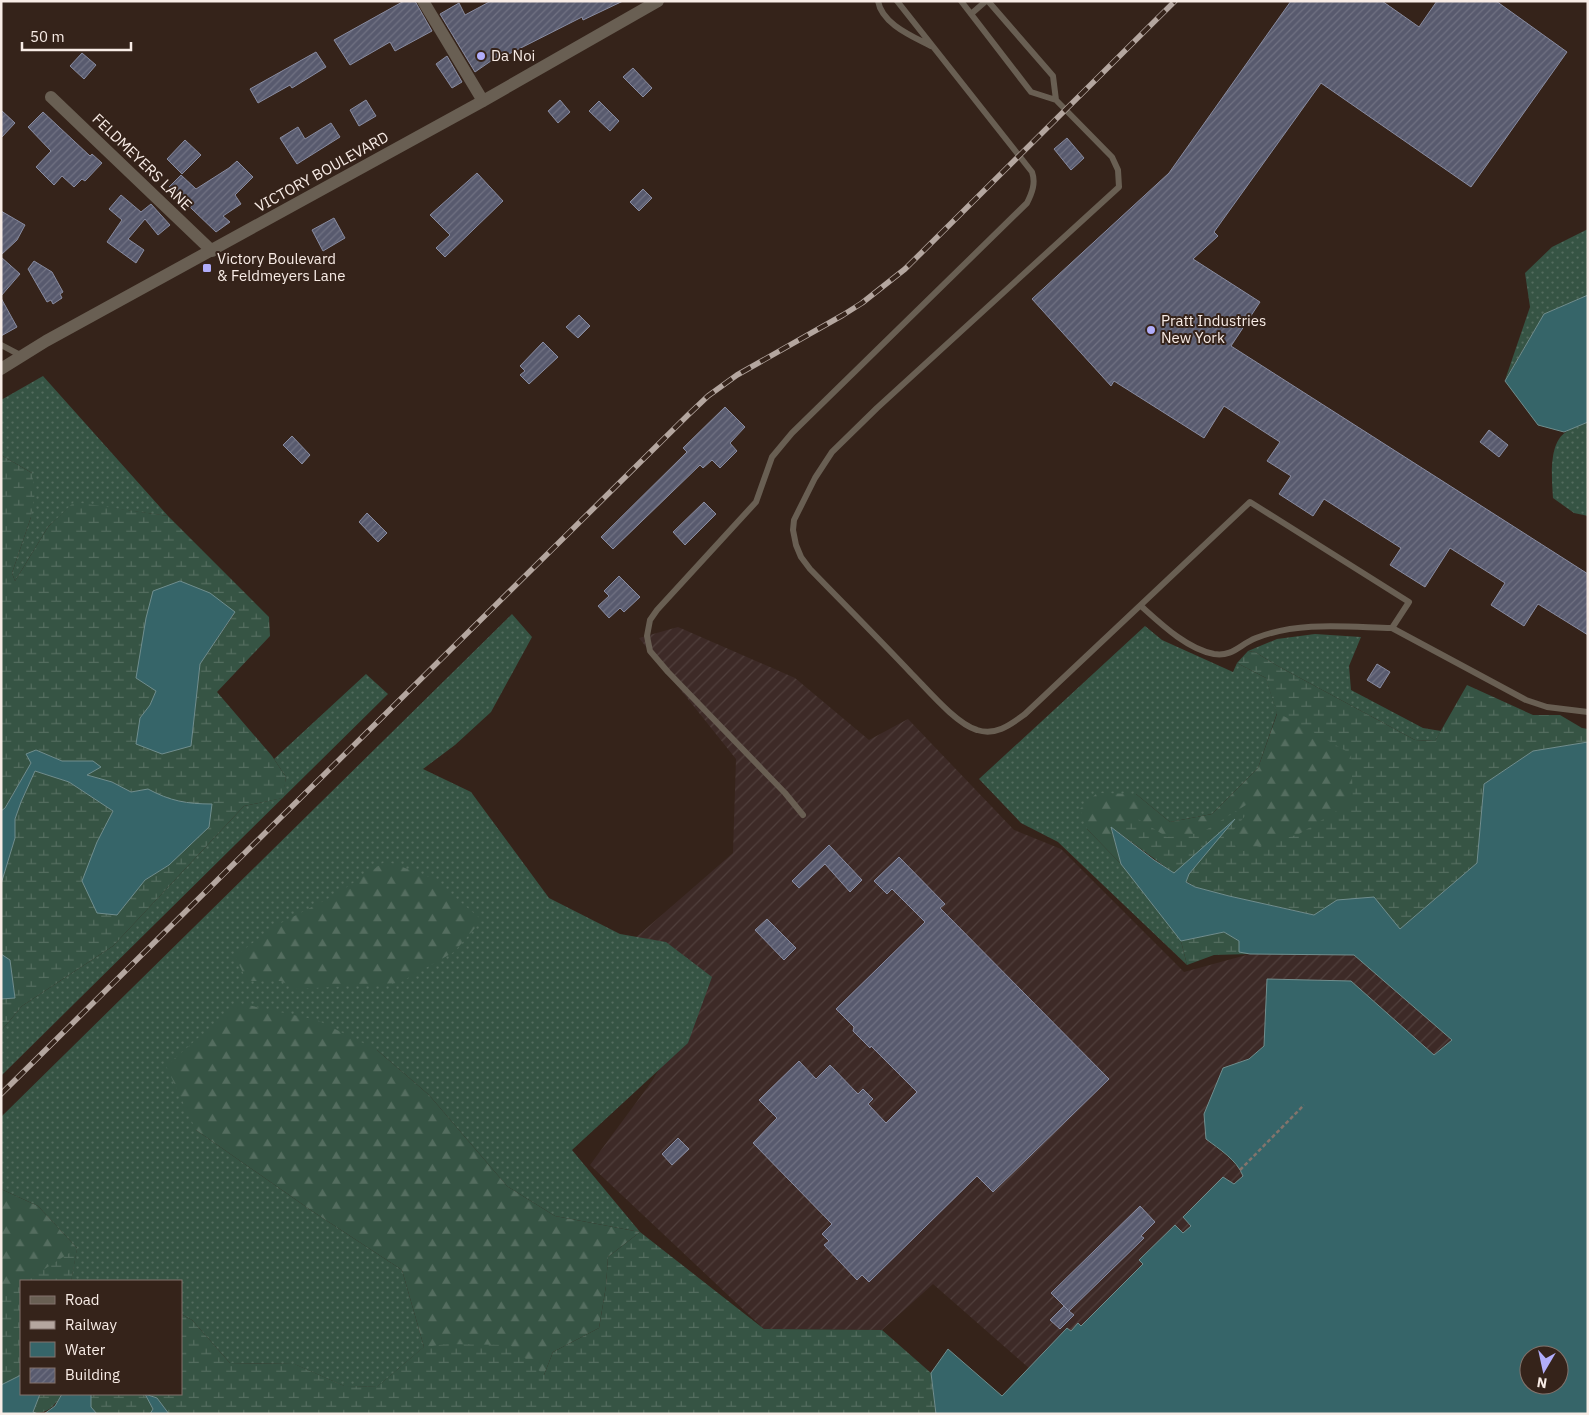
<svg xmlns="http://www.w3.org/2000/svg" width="1589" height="1415" font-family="'IBM Plex Sans',sans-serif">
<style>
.industrial{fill:url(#industrial-furrows)}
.grass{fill:url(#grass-dots)}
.forest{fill:url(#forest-firs)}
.wetland{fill:url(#wetland-marsh);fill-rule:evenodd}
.water{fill:#366569;stroke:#708e8e;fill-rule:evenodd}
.building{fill:url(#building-hatch);stroke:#898ca1}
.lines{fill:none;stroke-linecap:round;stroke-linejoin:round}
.path{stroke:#83746c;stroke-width:2.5;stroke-dasharray:4 2.5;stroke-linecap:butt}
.lane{stroke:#695f53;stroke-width:6}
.street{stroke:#695f53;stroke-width:12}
.rail-casing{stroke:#b4a69f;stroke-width:5.5}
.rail{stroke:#35231a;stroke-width:4;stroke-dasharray:11;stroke-linecap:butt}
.poi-dot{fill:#b1adfa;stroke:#35231a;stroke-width:2}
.labels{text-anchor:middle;stroke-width:4;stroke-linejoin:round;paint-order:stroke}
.poi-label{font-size:15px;fill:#f8ece6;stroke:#35231a;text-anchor:start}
.street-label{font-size:15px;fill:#f8ece6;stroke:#35231a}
</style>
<defs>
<pattern id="industrial-furrows" width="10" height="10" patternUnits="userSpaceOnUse" patternTransform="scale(1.25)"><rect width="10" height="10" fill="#3d2a27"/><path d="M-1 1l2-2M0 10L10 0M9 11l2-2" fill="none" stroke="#503f3c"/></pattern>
<pattern id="grass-dots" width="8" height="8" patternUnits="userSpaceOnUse" patternTransform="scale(1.25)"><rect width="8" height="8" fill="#365444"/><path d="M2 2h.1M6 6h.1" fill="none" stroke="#546d5f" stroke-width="1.8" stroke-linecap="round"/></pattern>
<pattern id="forest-firs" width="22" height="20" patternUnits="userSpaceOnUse" patternTransform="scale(1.25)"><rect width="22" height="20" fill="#365444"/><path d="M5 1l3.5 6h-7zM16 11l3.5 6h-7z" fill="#546d5f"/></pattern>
<pattern id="wetland-marsh" width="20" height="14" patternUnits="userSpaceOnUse" patternTransform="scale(1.25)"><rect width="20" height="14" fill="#365444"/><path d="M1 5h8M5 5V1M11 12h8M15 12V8" fill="none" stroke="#546d5f"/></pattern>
<pattern id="building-hatch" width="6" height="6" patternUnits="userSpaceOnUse" patternTransform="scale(1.25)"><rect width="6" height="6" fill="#585a6e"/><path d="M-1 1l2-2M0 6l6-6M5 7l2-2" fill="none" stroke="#717283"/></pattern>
</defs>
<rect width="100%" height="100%" fill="#35231a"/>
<!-- industrial -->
<path class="industrial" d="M678,627L795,678L869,740L908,719L1014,830L1061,849L1184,972L1250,954L1354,955L1452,1040L1434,1055L1351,981L1267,979L1264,1046L1249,1059L1223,1068L1206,1139L1229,1158L1240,1170L1243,1176L1234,1184L1223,1177L1183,1216L1191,1226L1183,1233L1175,1225L1139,1260L1144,1264L1081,1326L1070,1331L1067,1329L1029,1368L933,1284L882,1330L764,1329L590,1165L652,1081L706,992L633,940L733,853L736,759L639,638Z"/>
<!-- grass -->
<path class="grass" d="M1588,229V295L1544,314L1505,380L1530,307L1525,273L1552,247Z
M43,376L168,516L74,503L48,527L15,581L12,573L31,517L32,473L1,455V400Z
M1588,422V516L1574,513L1553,498C1552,480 1548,443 1566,432C1572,427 1581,425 1588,422Z
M512,614L532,637L491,712L455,745L423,769L471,792L549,898L620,934L666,942L712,977L688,1043L572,1150L640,1232L555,1216L507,1186L429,1095L377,1050L196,1130L312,1211L402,1270L424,1347L377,1387L344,1386L294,1364L230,1363L192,1320L181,1314V1281H71L77,1248L38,1206L1,1189V1117Z
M1145,626L1162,640L1233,672L1237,663L1266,678L1277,713L1258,768L1212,814L1170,822L1136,794L1087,829L1121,864L1181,941L1187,965L1058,842L1021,823L979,779Z
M1315,634L1361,637L1349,666L1351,690L1423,728L1441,731L1435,741L1415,740L1276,665L1255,652L1248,651L1277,639Z
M366,674L388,694L1,1076V1031L22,1006L113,946L244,806L282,798L286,777L274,759Z"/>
<!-- forest -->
<path class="forest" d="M1266,678L1431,762L1317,867L1201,850L1111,828L1121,864L1087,829L1080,809L1097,793L1136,794L1170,822L1212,814L1258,768L1277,714Z
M386,861L432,878L482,920L454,952L399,983L297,989L281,981H247L235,956L277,925L335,895Z
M238,1003L317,1020L377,1050L429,1095L507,1186L555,1216L640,1232L608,1257L606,1286L599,1328L553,1352L544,1375L274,1414L294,1364L344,1386L377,1387L424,1347L402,1270L312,1211L196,1130L166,1066Z
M1,1189L38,1206L77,1248L71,1281H21V1354L1,1366Z"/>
<!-- wetland -->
<path class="wetland" d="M1,455L32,473L35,492L31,517L12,573L15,581L48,527L74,502L168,516L269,617L270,636L217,692L272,756L286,777L283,798L244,806L113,946L22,1006L1,1031V999L15,998L10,960L1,954V884L15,838V819L21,802L35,771L69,782L113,811L97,842L117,915L145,880L169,865L212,804H192L165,798L148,789L131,792L112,782L86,775L93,761H62L36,750L31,763L4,809L1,811ZM235,613L200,664L191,746L140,718L150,705L157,691Z
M1248,651L1255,652L1276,665L1415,740L1435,741L1467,685L1533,715H1560L1582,728L1588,729V742L1533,751L1484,784L1477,863L1400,929L1337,900L1315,915L1229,896L1195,887L1186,881L1189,874L1231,823L1175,874L1111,827L1138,819L1167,837L1201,833L1262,795L1232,832L1237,853L1299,834L1353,801L1351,754L1296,722L1277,713L1266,678L1237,663Z
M1224,932L1239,941L1240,952L1250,954L1214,955L1187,965L1181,941Z
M640,1232L764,1329L882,1330L931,1373L936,1414H169L157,1398L146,1394H181V1314L192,1320L230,1363L294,1364L344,1386L377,1387L424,1347L447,1344L510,1345L544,1375L553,1352L599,1328L606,1286L608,1257Z
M77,1248L71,1281H26Z
M21,1284V1375L1,1385V1298Z
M40,1394H62C55,1405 48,1415 33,1412Z
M91,1394H145L153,1409L150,1414H97L91,1407Z"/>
<!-- water -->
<path class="water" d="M1588,295V422L1564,432L1538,425L1505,381L1544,314Z
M180,581L210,593L235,612L200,664L191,746L162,754L136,744L140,718L150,705L156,691L136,678L146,618L153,591Z
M1588,742V1414H936L931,1373L948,1349L1002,1396L1067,1328L1071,1331L1078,1323L1081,1326L1143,1264L1139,1260L1175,1225L1183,1233L1191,1226L1183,1217L1223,1177L1234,1184L1243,1176C1237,1160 1219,1149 1206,1139L1204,1114L1223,1068L1249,1059L1264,1046L1267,979L1351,981L1434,1055L1452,1040L1354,955L1250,954L1239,952V941L1224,932L1181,941L1121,864L1111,827L1154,860L1174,873L1235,819L1189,874L1186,882L1195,887L1229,896L1314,915L1337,900L1374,897L1400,929L1477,863L1484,784L1533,751ZM1529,1355H1559V1385H1529Z
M36,750L62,761H93L101,767L87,775L112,782L131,792L148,789C170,801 187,804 212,804L209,827L169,865L145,880L117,915L97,913L82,881L97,842L113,811L69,782L35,771L21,802L15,819V838L1,884V811L5,808L31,763L26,754Z
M1,954L10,960L15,998L1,999Z
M21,1375V1394H40L33,1412L38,1414H1V1385Z
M62,1394H91V1407L97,1414H44L55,1406Z
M145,1394L157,1398L169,1414H150L153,1409Z"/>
<!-- building -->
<path class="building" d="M404,1H415L432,31L395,51L390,42L350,65L334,40Z
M491,1H623L583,20L582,17L503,57L501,54L475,72L440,14L459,3L465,15Z
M1291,1H1382L1419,27L1437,1H1496L1567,52L1471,187L1321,83L1214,232L1218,236L1193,259L1260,302L1231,346L1588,574V635L1538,604L1524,626L1491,605L1505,583L1450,548L1425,587L1390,565L1401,548L1324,499L1313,516L1279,494L1291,476L1267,461L1280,442L1224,406L1204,438L1114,381L1111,386L1032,299L1169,173Z
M316,52L326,67L292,88L290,85L258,103L250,89Z
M82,53L96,65L84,79L70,66Z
M447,56L462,82L452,88L436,64Z
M633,68L652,88L643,97L623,77Z
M366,100L376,116L359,126L350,110Z
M560,100L570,112L558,123L548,111Z
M599,101L619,121L610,131L589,111Z
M1,110L15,123L1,138Z
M43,112L90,156L92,154L102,163L85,181L82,179L74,187L62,176L54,185L36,167L51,151L28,127Z
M331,123L340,137L297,164L280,138L298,127L305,139Z
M1067,138L1084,158L1071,170L1054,149Z
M185,140L201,155L182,174L167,159Z
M237,161L253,177L235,195L241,204L223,216L230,222L216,232L169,187L181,175L196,189L229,168Z
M477,173L503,201L445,257L436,248L450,235L430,215Z
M643,189L652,198L639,211L630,202Z
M121,195L141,212L151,204L170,225L158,235L145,219L128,239L144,250L136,263L107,242L122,220L109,209Z
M1,211L25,225L17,240L1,255Z
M334,218L345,238L323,251L312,230Z
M1,257L20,274L1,296Z
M34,261L52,272L63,292L60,294L62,298L53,304L51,300L47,302L28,269Z
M1,298L17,327L1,336Z
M579,315L590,326L578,338L566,327Z
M543,342L558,357L529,384L520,375L525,371L520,366Z
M725,407L745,427L730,443L737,451L720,468L712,460L703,468L700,465L613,549L601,537L687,452L683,448Z
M1489,430L1508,445L1499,457L1480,442Z
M292,436L310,455L302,464L283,445Z
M704,502L716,514L685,545L673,532Z
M367,513L387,533L378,542L359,522Z
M619,576L640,597L624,612L620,608L609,618L598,606L609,596L604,591Z
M1377,664L1390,672L1380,688L1367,680Z
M829,845L862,880L850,892L825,864L799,888L792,881Z
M899,857L945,904L940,908L1109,1079L993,1192L977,1176L869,1282L862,1275L857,1280L824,1245L829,1241L822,1234L832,1224L753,1143L777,1118L759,1100L799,1061L816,1079L830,1065L858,1094L863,1089L873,1099L868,1104L886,1123L917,1092L871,1046L870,1048L853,1031L854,1027L836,1009L925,922L892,889L887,894L874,881Z
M767,919L796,948L784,960L755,930Z
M678,1138L689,1149L672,1165L662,1154Z
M1140,1206L1155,1222L1141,1236L1144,1238L1069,1311L1074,1315L1060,1329L1050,1320L1064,1306L1068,1310L1051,1293Z"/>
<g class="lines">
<!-- path -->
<path class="path" d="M1240,1170L1304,1105"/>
<!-- lane -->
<path class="lane" d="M878,1C882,24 912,36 931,46
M961,1L1031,92L1056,100L1112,157L1118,170L1119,187L877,408L832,452L815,478L794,520L793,530L796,545L801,557L810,569C844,604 878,638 911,673C927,689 956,724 977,730C996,736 1010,725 1025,714L1250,502L1409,602L1392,628C1347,627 1299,621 1256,638C1240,644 1233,657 1214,654C1187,649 1161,624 1141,606
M988,1L1053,76L1056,100
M971,14L986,1
M1,345L22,356
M1392,628L1526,700L1547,707L1588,712
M803,815L785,793L668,672L650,651L647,636L650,620L657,610L756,502L772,457L792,433L1027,203C1032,193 1036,183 1032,172L897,1"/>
<!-- street -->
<path class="street" d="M423,1L483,101
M51,97L212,251
M1,369L46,341L483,101L658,1"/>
<defs>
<path id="rail" d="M1,1094L688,415L708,396L737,375L843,315L862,303L905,269L1175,1"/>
</defs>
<!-- rail casing -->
<use href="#rail" class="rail-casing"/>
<!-- rail -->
<use href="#rail" class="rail"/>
</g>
<!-- markers -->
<g class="poi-dot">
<circle cx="481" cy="56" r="5"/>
<rect x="202" y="263" width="10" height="10" rx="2.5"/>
<circle cx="1151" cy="330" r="5"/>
</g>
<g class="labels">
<!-- poi labels -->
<g class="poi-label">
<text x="491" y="61">Da Noi</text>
<text x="217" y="264">Victory Boulevard<tspan x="217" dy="17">&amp; Feldmeyers Lane</tspan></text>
<text x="1161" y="326">Pratt Industries<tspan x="1161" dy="17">New York</tspan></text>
</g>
<!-- street labels -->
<g class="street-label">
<text transform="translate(142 162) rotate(44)" y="5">FELDMEYERS LANE</text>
<text transform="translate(322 172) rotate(-29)" y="5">VICTORY BOULEVARD</text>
</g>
</g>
<!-- border -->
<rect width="1589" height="1415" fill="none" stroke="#f8ece6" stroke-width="5"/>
<!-- legend -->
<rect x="20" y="1280" width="162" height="115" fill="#35231a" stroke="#83736c"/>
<rect x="30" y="1296" width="25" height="8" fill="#695f53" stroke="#83736c"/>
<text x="65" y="1305" font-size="15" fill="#f8ece6">Road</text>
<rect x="30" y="1321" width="25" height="8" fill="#b4a69f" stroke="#83736c"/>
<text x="65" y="1330" font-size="15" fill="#f8ece6">Railway</text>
<rect x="30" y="1342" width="25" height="15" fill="#366569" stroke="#83736c"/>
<text x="65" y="1355" font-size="15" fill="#f8ece6">Water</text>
<rect x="30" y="1368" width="25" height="15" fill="url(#building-hatch)" stroke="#83736c"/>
<text x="65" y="1380" font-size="15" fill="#f8ece6">Building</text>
<!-- north arrow -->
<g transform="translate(1544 1370) rotate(189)"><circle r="24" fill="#35231a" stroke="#83736c"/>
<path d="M0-4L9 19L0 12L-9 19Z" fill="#b1adfa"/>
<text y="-8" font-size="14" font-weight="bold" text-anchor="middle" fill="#f8ece6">N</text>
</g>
<!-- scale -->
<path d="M22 42v8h109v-8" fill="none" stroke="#f8ece6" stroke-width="2.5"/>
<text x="30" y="42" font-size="15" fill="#f8ece6" stroke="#35231a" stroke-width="4" paint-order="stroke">50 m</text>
</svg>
